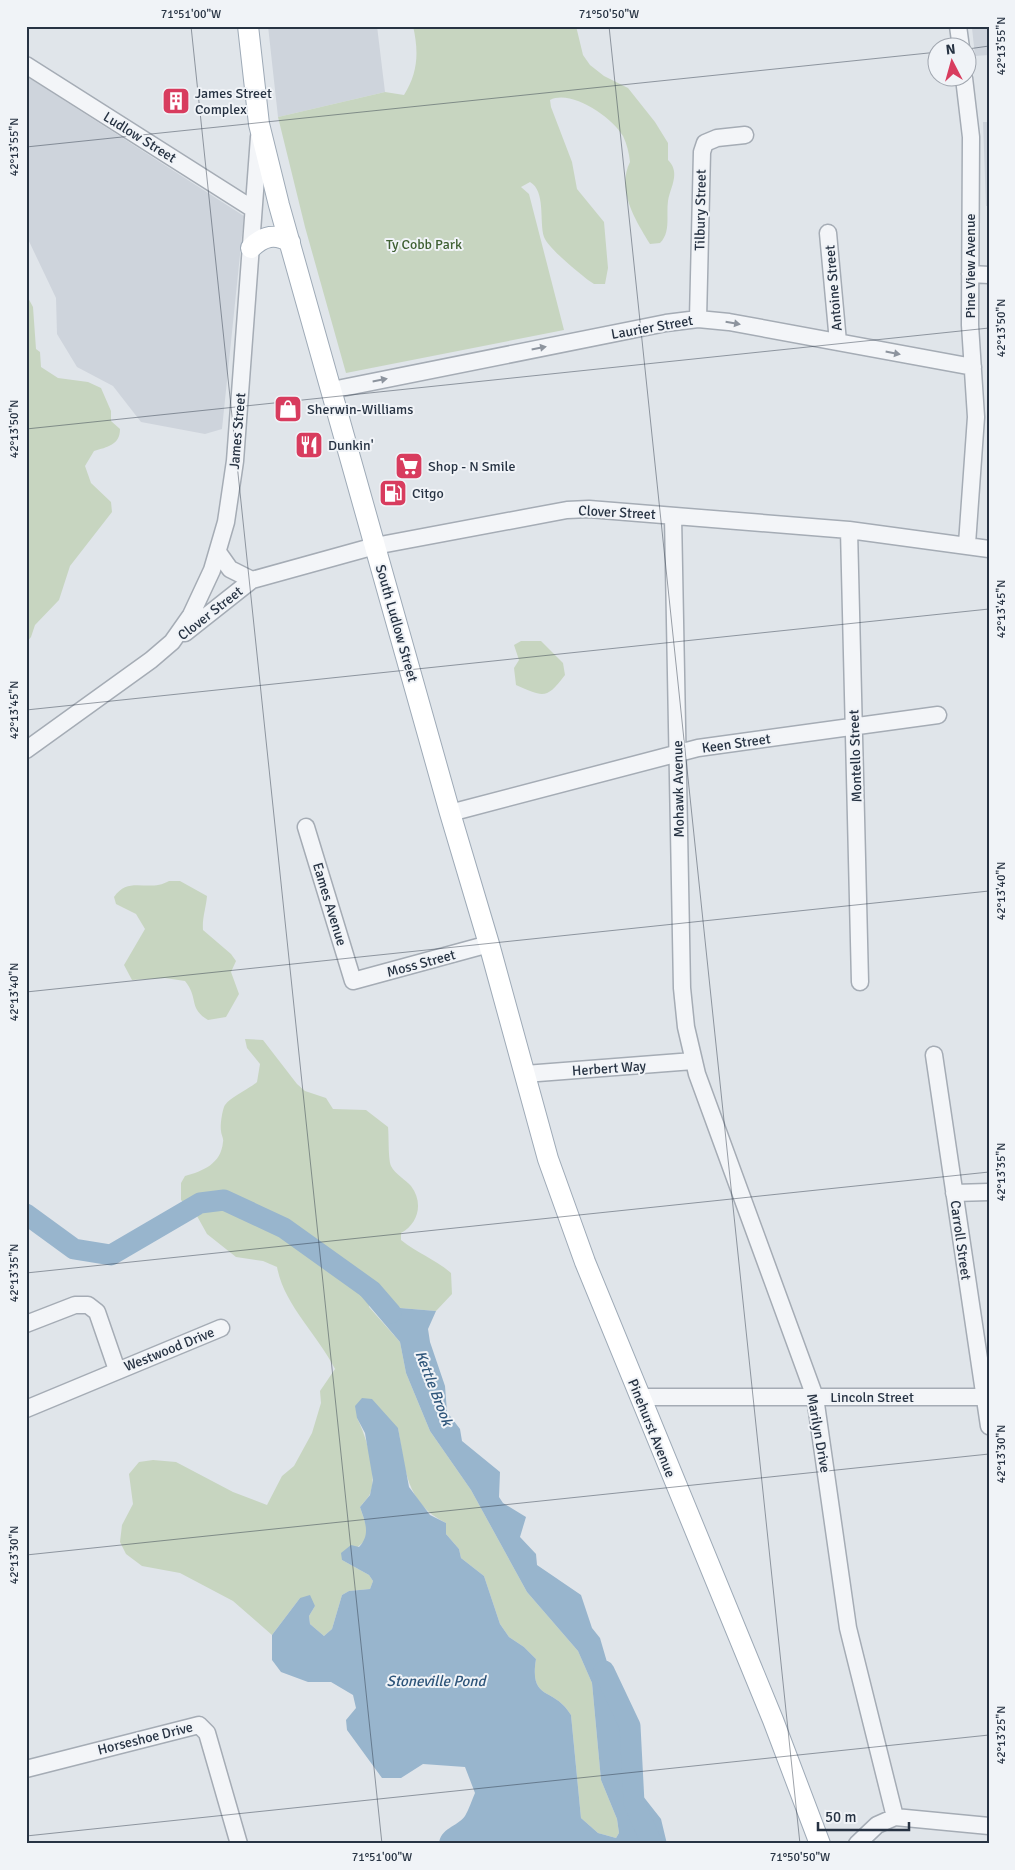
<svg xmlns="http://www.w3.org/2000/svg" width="1015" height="1870" font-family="Signika,sans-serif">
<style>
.built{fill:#ced4dc}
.green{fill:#c7d5c0}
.water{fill:#98b5cd}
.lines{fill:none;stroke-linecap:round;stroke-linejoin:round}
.river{stroke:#98b5cd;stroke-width:21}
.minor-casing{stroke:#a5acb5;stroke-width:19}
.major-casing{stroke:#9eaab7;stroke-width:22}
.minor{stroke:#f3f5f8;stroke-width:16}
.major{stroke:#fff;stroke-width:20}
.oneway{fill:#8d949e}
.ticks{fill:none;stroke:#273343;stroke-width:1;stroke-opacity:0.45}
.labels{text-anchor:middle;stroke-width:4;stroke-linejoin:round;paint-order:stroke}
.poi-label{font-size:14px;fill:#273343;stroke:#f0f3f7;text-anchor:start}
.street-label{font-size:14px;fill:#273343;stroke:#f0f3f7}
.park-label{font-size:14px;fill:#3f6033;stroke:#f0f3f7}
.water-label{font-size:15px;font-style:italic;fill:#2e557a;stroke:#f0f3f7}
.neatline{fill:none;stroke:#273343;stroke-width:2}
.ticks-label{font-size:12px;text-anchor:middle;fill:#273343}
</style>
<rect width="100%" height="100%" fill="#e0e5ea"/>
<!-- built -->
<path class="built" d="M268,26H377L385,92L278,117Z
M989,26V55L975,56L972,28Z
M26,76L244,216L222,429L205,434L141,422L113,386L77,367L57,334L56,298L26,235Z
M983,122H989V206H986Z"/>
<!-- green -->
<path class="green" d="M413,26H576L583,55L590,65L604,76L628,88L655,122L668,143V160C681,173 670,187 668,201C666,216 671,232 660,243L650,244C636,221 616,190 630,162C629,153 627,144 623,136C612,117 571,89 550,100L551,107L572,162L577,189L604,222L608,268L605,284H594L588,280C577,271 549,249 544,237C539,222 546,191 530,182L521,187L529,194L564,330L346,373L305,227L278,117L385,92L404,95C418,73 419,52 413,26Z
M26,294L33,307L36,349L40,352L41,367L58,378L88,382L101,388L111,411V421L120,429C120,445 107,447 94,451L85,466L91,483L111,502L112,512L70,566L59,600L35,625L31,637L26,643Z
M521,641H541L563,663L565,675C546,700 544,697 516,685L514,668L519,660L514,645Z
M169,881H180L207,896C206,908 202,918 203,930L231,954L236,961L231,972L239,994L226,1017L208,1020C188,1008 199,998 185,981L165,978L132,980L124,965L145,929L136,914L116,904L114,897C129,875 148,893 169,881Z
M245,1039L263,1040L297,1084L305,1091L326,1098L333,1109L366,1110L388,1127C389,1136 388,1158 391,1166C395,1174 406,1180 411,1186C424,1203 418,1224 401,1233V1240C417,1253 435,1259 451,1273L452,1294L436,1311L400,1308L372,1291L369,1307L400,1342L406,1373L430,1431L471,1490L527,1592L578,1651L592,1683L601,1780L617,1819L619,1833L616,1838L598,1833L581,1818L571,1715C554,1686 529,1702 536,1659L524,1647L509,1637L500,1624L484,1576L461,1558L459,1549L446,1534V1523C405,1503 405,1467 398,1428L357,1418C366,1435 378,1475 370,1494C368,1498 363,1503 360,1507L367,1528L366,1540L342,1560L369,1575L373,1581L370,1589L349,1591L342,1595L332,1629L324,1636L310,1624L309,1616L315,1606L300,1598L272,1635L233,1601L180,1573L142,1566L126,1554L120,1542L122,1525L133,1504L129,1474L139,1462L153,1460L176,1462L233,1492L267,1505L282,1476L294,1466L312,1433L321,1403L320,1391L335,1369C318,1335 284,1305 277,1267L263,1261L236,1257L207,1234L197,1216L181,1200V1183L185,1176C203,1171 221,1164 223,1142C224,1139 221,1134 221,1131C220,1125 222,1113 224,1107C228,1098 248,1090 257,1082L260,1064L247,1048Z"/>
<!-- water -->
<path class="water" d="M372,1291L400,1308L436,1311L428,1329L430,1342L445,1386L447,1412L460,1429L462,1441L500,1472L499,1497L503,1503L526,1517L520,1537L536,1554L537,1565L581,1595L592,1628L600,1638L616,1693L624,1748L633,1778L639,1791L661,1819L667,1844H439C440,1828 457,1827 465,1816C469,1809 472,1800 475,1793L465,1767L423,1764L401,1778H382L347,1730L346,1720L356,1708L353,1695L331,1682H308L281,1672L272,1660V1635L300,1598L310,1595L315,1606L309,1616L310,1624L324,1636L332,1629L342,1595L349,1591L370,1589L373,1581L369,1575L342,1560L341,1553L351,1545L359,1547C371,1534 365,1522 360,1507L370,1495L373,1480L365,1433L357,1418L355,1406L362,1398L372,1399L398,1428L409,1487L430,1515L446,1523V1534L459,1549L461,1558L484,1576L500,1624L509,1637L524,1647L536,1659C529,1702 554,1686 571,1715L581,1818L598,1833L616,1838L619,1833L617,1819L601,1780L592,1683L578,1651L527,1592L471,1490L430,1431L406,1373L400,1342L360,1295Z"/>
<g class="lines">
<!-- river -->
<path class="river" d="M26,1214L74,1249L111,1255L200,1203L224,1200L284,1228L372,1291L391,1313
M604,1671L630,1726L634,1803L652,1844"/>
<defs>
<path id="minor" d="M958,26L961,48
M26,65L253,209
M964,78L971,137L970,325L976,417L967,544
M828,233L838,342
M970,274L989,275
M698,319L702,152L705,143L717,138L745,135
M332,390L666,323L698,319L729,322L973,367
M673,516L682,988L686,1027L697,1074L815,1397L848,1628L895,1817
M849,530L860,982
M218,552L230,569L252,580L375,546L567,510L589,509L849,530L989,549
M185,633L252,580
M26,750L151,660L172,642L191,615L212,570L226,522L235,461L259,137
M450,813L698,748L938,715
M306,827L353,981L489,944
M934,1055L989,1426
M525,1074L693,1061
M954,1193L989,1192
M26,1324L75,1305H88L97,1312L117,1370
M640,1397H984
M26,1409L221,1328
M26,1769L199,1725L207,1733L239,1844
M857,1844L877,1825L895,1817L989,1826"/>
<path id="major" d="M248,26L259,124L279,205L450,813L489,944L548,1159L585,1262L773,1720L820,1844
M251,248C263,236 275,233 290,242"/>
</defs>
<!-- minor casing -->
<use href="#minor" class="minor-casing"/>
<!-- major casing -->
<use href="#major" class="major-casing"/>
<!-- minor -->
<use href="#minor" class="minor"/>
<!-- major -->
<use href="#major" class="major"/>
</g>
<!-- one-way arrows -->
<defs><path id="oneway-solid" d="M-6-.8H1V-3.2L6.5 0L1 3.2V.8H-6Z" transform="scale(1.25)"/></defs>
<g class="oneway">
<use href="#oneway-solid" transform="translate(733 323) rotate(10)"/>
<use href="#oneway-solid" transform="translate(539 348) rotate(-11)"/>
<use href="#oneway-solid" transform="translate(893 353) rotate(11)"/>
<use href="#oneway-solid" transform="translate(380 380) rotate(-11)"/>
</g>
<!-- ticks -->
<path class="ticks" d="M191,26L382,1844M609,26L800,1844M968,49L989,46M26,147L938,52M26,429L989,328M26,710L989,609M26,992L989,891M26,1273L989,1172M26,1555L989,1454M26,1836L989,1735"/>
<!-- icons -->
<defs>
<symbol id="building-square" viewBox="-11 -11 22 22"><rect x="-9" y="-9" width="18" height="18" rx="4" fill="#d83c5e" stroke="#f0f3f7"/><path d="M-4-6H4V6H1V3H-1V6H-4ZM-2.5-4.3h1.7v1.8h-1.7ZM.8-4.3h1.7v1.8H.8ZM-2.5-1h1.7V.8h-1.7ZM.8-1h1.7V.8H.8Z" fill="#fff"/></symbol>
<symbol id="shop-square" viewBox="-11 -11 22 22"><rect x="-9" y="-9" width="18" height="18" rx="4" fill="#d83c5e" stroke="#f0f3f7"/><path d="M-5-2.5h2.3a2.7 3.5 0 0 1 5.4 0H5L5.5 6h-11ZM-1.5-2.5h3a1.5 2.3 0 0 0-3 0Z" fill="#fff"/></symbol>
<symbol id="restaurant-square" viewBox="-11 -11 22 22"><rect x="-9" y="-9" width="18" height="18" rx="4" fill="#d83c5e" stroke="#f0f3f7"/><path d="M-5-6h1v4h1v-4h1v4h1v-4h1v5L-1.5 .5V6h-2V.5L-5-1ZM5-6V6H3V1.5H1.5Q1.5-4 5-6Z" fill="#fff"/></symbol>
<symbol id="supermarket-square" viewBox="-11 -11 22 22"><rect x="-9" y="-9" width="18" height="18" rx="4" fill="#d83c5e" stroke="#f0f3f7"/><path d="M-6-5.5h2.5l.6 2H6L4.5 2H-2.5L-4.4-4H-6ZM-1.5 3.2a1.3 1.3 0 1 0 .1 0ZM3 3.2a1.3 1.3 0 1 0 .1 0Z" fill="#fff"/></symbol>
<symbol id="fuel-square" viewBox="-11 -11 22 22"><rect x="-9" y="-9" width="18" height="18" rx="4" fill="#d83c5e" stroke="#f0f3f7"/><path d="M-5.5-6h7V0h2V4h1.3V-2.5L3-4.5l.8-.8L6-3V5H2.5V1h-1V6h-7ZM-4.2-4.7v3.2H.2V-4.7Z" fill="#fff"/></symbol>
</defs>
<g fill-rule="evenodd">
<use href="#building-square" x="160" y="85" width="32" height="32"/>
<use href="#shop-square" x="272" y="393" width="32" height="32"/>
<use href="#restaurant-square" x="293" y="429" width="32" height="32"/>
<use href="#supermarket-square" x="393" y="450" width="32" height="32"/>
<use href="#fuel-square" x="377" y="477" width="32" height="32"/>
</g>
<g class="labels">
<!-- poi labels -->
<g class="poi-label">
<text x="195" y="98">James Street<tspan x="195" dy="16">Complex</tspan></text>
<text x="307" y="414">Sherwin-Williams</text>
<text x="328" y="450">Dunkin'</text>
<text x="428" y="471">Shop - N Smile</text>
<text x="412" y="498">Citgo</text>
</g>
<!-- street labels -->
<g class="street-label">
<text transform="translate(140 137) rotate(32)" y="5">Ludlow Street</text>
<text transform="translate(700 210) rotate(-89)" y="5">Tilbury Street</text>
<text transform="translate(970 266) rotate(-90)" y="5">Pine View Avenue</text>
<text transform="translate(833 288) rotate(-95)" y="5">Antoine Street</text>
<text transform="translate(652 327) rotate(-10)" y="5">Laurier Street</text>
<text transform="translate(237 431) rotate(-85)" y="5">James Street</text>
<text transform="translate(617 512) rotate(3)" y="5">Clover Street</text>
<text transform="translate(210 613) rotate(-38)" y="5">Clover Street</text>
<text transform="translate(397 623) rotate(74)" y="5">South Ludlow Street</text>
<text transform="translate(736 743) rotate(-8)" y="5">Keen Street</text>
<text transform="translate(855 756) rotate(-92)" y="5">Montello Street</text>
<text transform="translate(678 789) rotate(-91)" y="5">Mohawk Avenue</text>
<text transform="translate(330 904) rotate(73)" y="5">Eames Avenue</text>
<text transform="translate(421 963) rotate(-15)" y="5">Moss Street</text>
<text transform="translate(609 1068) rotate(-4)" y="5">Herbert Way</text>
<text transform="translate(961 1240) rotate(82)" y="5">Carroll Street</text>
<text transform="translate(169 1349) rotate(-22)" y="5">Westwood Drive</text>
<text x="872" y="1402">Lincoln Street</text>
<text transform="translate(652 1428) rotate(68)" y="5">Pinehurst Avenue</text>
<text transform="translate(819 1433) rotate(80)" y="5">Marilyn Drive</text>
<text transform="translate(145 1738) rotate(-14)" y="5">Horseshoe Drive</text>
</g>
<!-- park labels -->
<g class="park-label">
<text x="424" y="249">Ty Cobb Park</text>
</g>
<!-- water labels -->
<g class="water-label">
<text transform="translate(434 1388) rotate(69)" y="5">Kettle Brook</text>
<text x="436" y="1686">Stoneville Pond</text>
</g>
</g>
<!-- border -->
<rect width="1015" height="1870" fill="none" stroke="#f0f3f7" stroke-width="55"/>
<!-- north arrow -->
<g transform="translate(952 62) rotate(354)"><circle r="24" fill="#f0f3f7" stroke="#a0a6af"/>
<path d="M0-4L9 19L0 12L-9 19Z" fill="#d83c5e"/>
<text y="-8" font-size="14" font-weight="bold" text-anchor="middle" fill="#273343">N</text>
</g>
<!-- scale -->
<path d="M818 1822v8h91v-8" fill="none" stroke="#273343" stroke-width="2.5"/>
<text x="825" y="1822" font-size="15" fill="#273343" stroke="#f0f3f7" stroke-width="4" paint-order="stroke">50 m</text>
<rect x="28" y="28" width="960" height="1814" class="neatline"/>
<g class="ticks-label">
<text x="191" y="18">71°51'00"W</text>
<text x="609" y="18">71°50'50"W</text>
<text transform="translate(1001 46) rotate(-90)" y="4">42°13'55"N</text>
<text transform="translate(14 147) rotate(-90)" y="4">42°13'55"N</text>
<text transform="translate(1001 328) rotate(-90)" y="4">42°13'50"N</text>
<text transform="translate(14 429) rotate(-90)" y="4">42°13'50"N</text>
<text transform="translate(1001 609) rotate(-90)" y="4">42°13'45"N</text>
<text transform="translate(14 710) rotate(-90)" y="4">42°13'45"N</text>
<text transform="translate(1001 891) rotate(-90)" y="4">42°13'40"N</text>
<text transform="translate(14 992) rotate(-90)" y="4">42°13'40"N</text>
<text transform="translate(1001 1172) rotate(-90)" y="4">42°13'35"N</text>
<text transform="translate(14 1273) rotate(-90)" y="4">42°13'35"N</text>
<text transform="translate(1001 1454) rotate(-90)" y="4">42°13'30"N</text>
<text transform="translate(14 1555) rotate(-90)" y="4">42°13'30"N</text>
<text transform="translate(1001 1735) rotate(-90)" y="4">42°13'25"N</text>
<text x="382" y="1861">71°51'00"W</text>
<text x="800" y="1861">71°50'50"W</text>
</g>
</svg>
